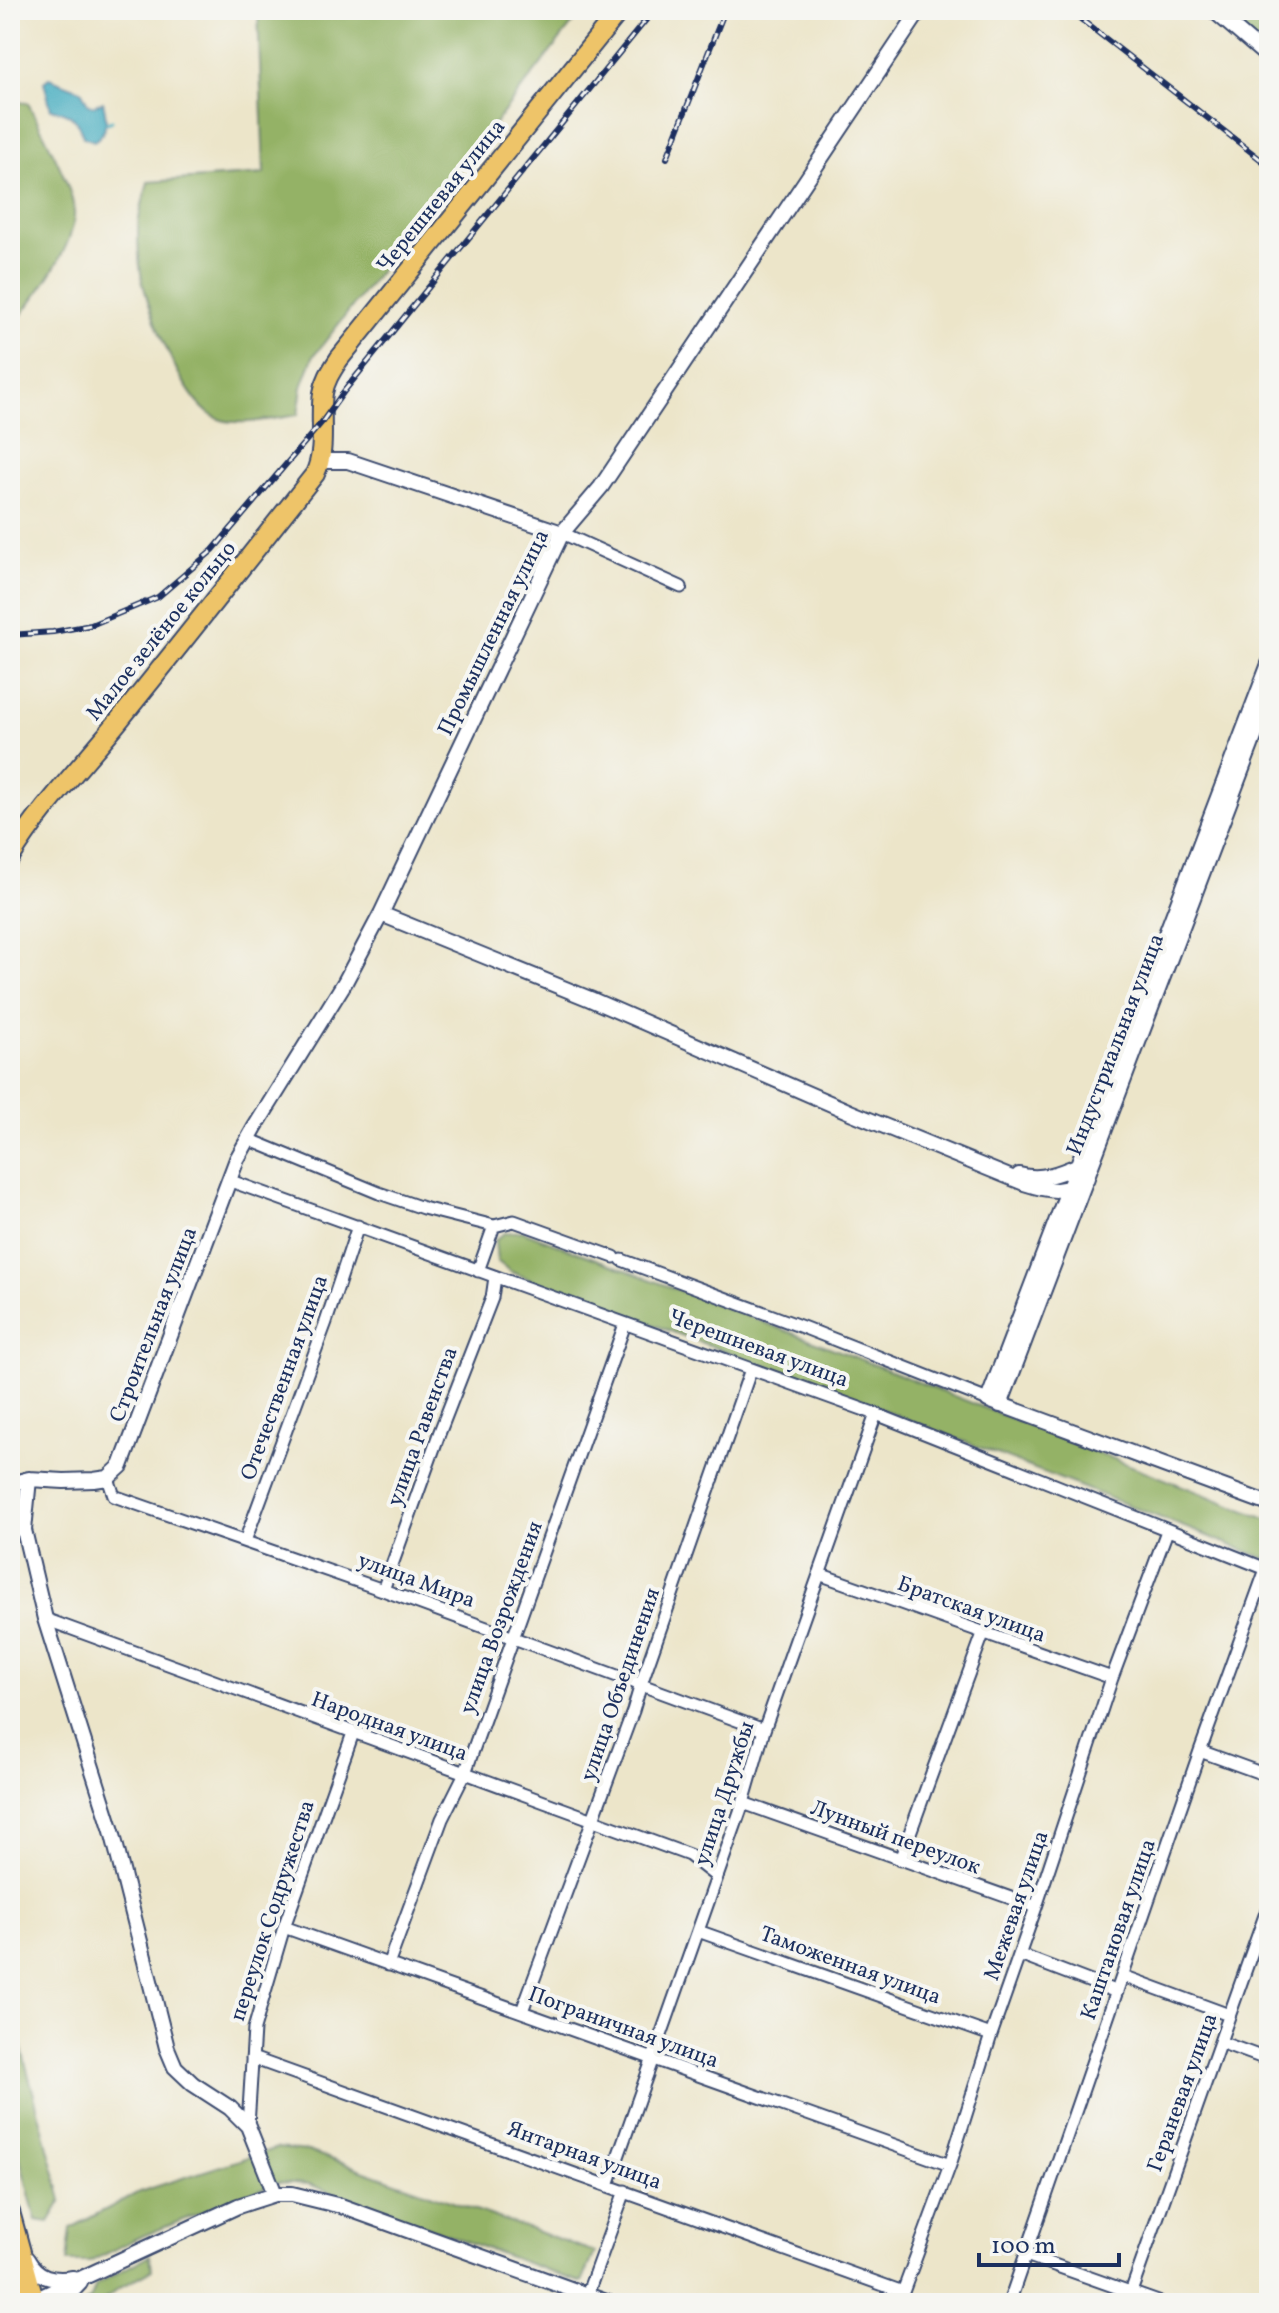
<svg xmlns="http://www.w3.org/2000/svg" width="1279" height="2313" font-family="Vollkorn,serif">
<style>
.forest{fill:#94b266;stroke:#587062;stroke-width:2}
.water{fill:#3da9bd;stroke:#2c6c8e;stroke-width:2}
.lines{fill:none;stroke-linecap:round;stroke-linejoin:round}
.stream{stroke:#3da9bd;stroke-width:3}
.minor-casing{stroke:#3a4a6e;stroke-width:15}
.tertiary-casing{stroke:#3a4a6e;stroke-width:18}
.primary-casing{stroke:#3a4a6e;stroke-width:22}
.minor{stroke:#fff;stroke-width:11}
.tertiary{stroke:#fff;stroke-width:14}
.primary{stroke:#eec469;stroke-width:18}
.rail-casing{stroke:#1b2f5e;stroke-width:6}
.rail{stroke:#f6f6f2;stroke-width:3;stroke-dasharray:9;stroke-linecap:butt}
.labels{text-anchor:middle;stroke-width:8;stroke-linejoin:round;paint-order:stroke}
.street-label{font-size:22px;fill:#1b2f5e;stroke:#f6f6f2}
</style>
<rect width="100%" height="100%" fill="#f6f6f2"/>
<filter id="ink" filterUnits="userSpaceOnUse"><feTurbulence type="fractalNoise" baseFrequency=".0125" numOctaves="2"/><feDisplacementMap in="SourceGraphic" scale="16" xChannelSelector="R" yChannelSelector="G"/><feConvolveMatrix kernelMatrix="1 2 1 2 8 2 1 2 1" color-interpolation-filters="sRGB"/></filter>
<filter id="wash" filterUnits="userSpaceOnUse"><feTurbulence type="fractalNoise" baseFrequency=".006" numOctaves="4" result="noise"/><feDisplacementMap in="SourceGraphic" scale="32" xChannelSelector="R" yChannelSelector="G"/><feGaussianBlur stdDeviation="1.8" result="paint"/><feColorMatrix in="noise" values="0 0 0 0 0 0 0 0 0 0 0 0 0 0 0 0 0 1.4 0 .05"/><feComposite in="paint" operator="in"/></filter>
<g filter="url(#wash)">
<rect width="100%" height="100%" fill="#ece5c9"/>
<!-- forest -->
<path class="forest" d="M258,10H566L577,18L313,357L302,387L298,415C276,418 239,427 219,419C185,407 152,318 143,284C139,267 138,246 138,229C138,214 145,196 148,182L264,174Z
M1217,10H1269V53Z
M10,101L28,103C41,129 72,184 74,211C77,246 31,303 10,329Z
M522,1231L837,1350L1269,1520V1560L878,1408L511,1272L497,1261L495,1241L504,1233Z
M10,2005L62,2200L49,2222L36,2220L10,2121Z
M277,2148L308,2151L595,2252L582,2283L308,2184L278,2182L135,2239L90,2262H67L71,2228L139,2192Z
M150,2255L152,2270L119,2288L100,2303H86L91,2299L96,2285Z"/>
<!-- water -->
<path class="water" d="M49,78L81,90L88,104L92,106L103,102C107,118 109,132 94,141L83,137C79,119 69,112 51,109L44,82Z"/>
<g class="lines">
<!-- stream -->
<path class="stream" d="M107,123L112,121"/>
</g>
</g>
<g filter="url(#ink)">
<g class="lines">
<defs>
<path id="minor" d="M562,533L681,587
M248,1139L379,1193L423,1208L494,1226L514,1221L614,1257
M228,1180L876,1414L1269,1570
M622,1260L805,1328L988,1400
M478,1271L494,1226
M108,1478L114,1496L383,1590L764,1730
M245,1541L326,1322L358,1226
M819,1574L1112,1678
M383,1590L439,1434L492,1298L495,1277
M45,1619L689,1855L717,1877
M1200,1751L1269,1776
M743,1803L1036,1907
M900,1860L983,1634
M284,1927L950,2165
M698,1931L991,2035
M1020,1955L1117,1992
M388,1965L442,1819L465,1773L625,1324
M1123,1976L1229,2015
M522,2011L633,1711L641,1684L751,1369
M1220,2042L1269,2060
M252,2058L903,2292L950,2165L991,2035L1036,1907L1112,1678L1167,1531
M248,2126L254,2029L284,1927L353,1733
M608,2185L717,1877L743,1803L764,1730L876,1414
M1026,2255L1161,2303
M1131,2292L1269,1904
M587,2295L625,2191
M1009,2303L1200,1751L1266,1569
M1265,2303L1269,2292"/>
<path id="tertiary" d="M1213,10L1269,58
M321,461H348L562,533
M1269,664L988,1400L1269,1504
M381,914L590,999L850,1112L1024,1183C1049,1191 1064,1195 1087,1178
M1019,1175C1041,1181 1058,1174 1079,1165
M1000,1405L1269,698
M29,1479L24,1530L45,1619L112,1831L167,2048L175,2067L193,2084L230,2108L248,2126L275,2194
M10,1484L29,1479L64,1481L94,1480L108,1478L121,1466L237,1159L255,1127L345,982L381,914L562,533L601,487L920,10
M27,2259C37,2278 53,2281 73,2278
M28,2303L238,2206L275,2194H292L341,2206L609,2303
M61,2303L80,2283"/>
<path id="primary" d="M10,858C41,807 83,765 120,719C186,638 250,556 315,474C327,448 319,421 323,393C325,380 332,370 339,359L620,10
M10,2212L35,2303
M10,2272L17,2296L34,2299"/>
</defs>
<!-- minor casing -->
<use href="#minor" class="minor-casing"/>
<!-- tertiary casing -->
<use href="#tertiary" class="tertiary-casing"/>
<!-- primary casing -->
<use href="#primary" class="primary-casing"/>
<!-- minor -->
<use href="#minor" class="minor"/>
<!-- tertiary -->
<use href="#tertiary" class="tertiary"/>
<!-- primary -->
<use href="#primary" class="primary"/>
<defs>
<path id="rail" d="M1069,10L1269,166
M667,158L725,10
M10,635L53,632L91,625L158,597L213,550L322,422L345,390L654,10"/>
</defs>
<!-- rail casing -->
<use href="#rail" class="rail-casing"/>
<!-- rail -->
<use href="#rail" class="rail"/>
</g>
</g>
<g class="labels">
<!-- street labels -->
<g class="street-label">
<text transform="translate(440 195) rotate(-51)" y="8">Черешневая улица</text>
<text transform="translate(160 630) rotate(-51)" y="8">Малое зелёное кольцо</text>
<text transform="translate(492 632) rotate(-64)" y="8">Промышленная улица</text>
<text transform="translate(1114 1044) rotate(-69)" y="8">Индустриальная улица</text>
<text transform="translate(152 1324) rotate(-69)" y="8">Строительная улица</text>
<text transform="translate(759 1347) rotate(20)" y="8">Черешневая улица</text>
<text transform="translate(283 1377) rotate(-70)" y="8">Отечественная улица</text>
<text transform="translate(421 1426) rotate(-70)" y="8">улица Равенства</text>
<text transform="translate(417 1579) rotate(20)" y="8">улица Мира</text>
<text transform="translate(972 1608) rotate(20)" y="8">Братская улица</text>
<text transform="translate(500 1617) rotate(-70)" y="8">улица Возрождения</text>
<text transform="translate(619 1684) rotate(-71)" y="8">улица Объединения</text>
<text transform="translate(390 1725) rotate(20)" y="8">Народная улица</text>
<text transform="translate(723 1793) rotate(-72)" y="8">улица Дружбы</text>
<text transform="translate(896 1836) rotate(20)" y="8">Лунный переулок</text>
<text transform="translate(1015 1905) rotate(-71)" y="8">Межевая улица</text>
<text transform="translate(271 1910) rotate(-72)" y="8">переулок Содружества</text>
<text transform="translate(1117 1929) rotate(-71)" y="8">Каштановая улица</text>
<text transform="translate(851 1964) rotate(20)" y="8">Таможенная улица</text>
<text transform="translate(624 2026) rotate(20)" y="8">Пограничная улица</text>
<text transform="translate(1181 2092) rotate(-70)" y="8">Гераневая улица</text>
<text transform="translate(585 2154) rotate(20)" y="8">Янтарная улица</text>
</g>
</g>
<!-- margin -->
<rect width="1279" height="2313" fill="none" stroke="#f6f6f2" stroke-width="40"/>
<!-- scale -->
<path d="M979 2253v12h140v-12" fill="none" stroke="#1b2f5e" stroke-width="4"/>
<text x="991" y="2253" font-size="24" fill="#1b2f5e" stroke="#f6f6f2" stroke-width="6" paint-order="stroke">100 m</text>
</svg>
